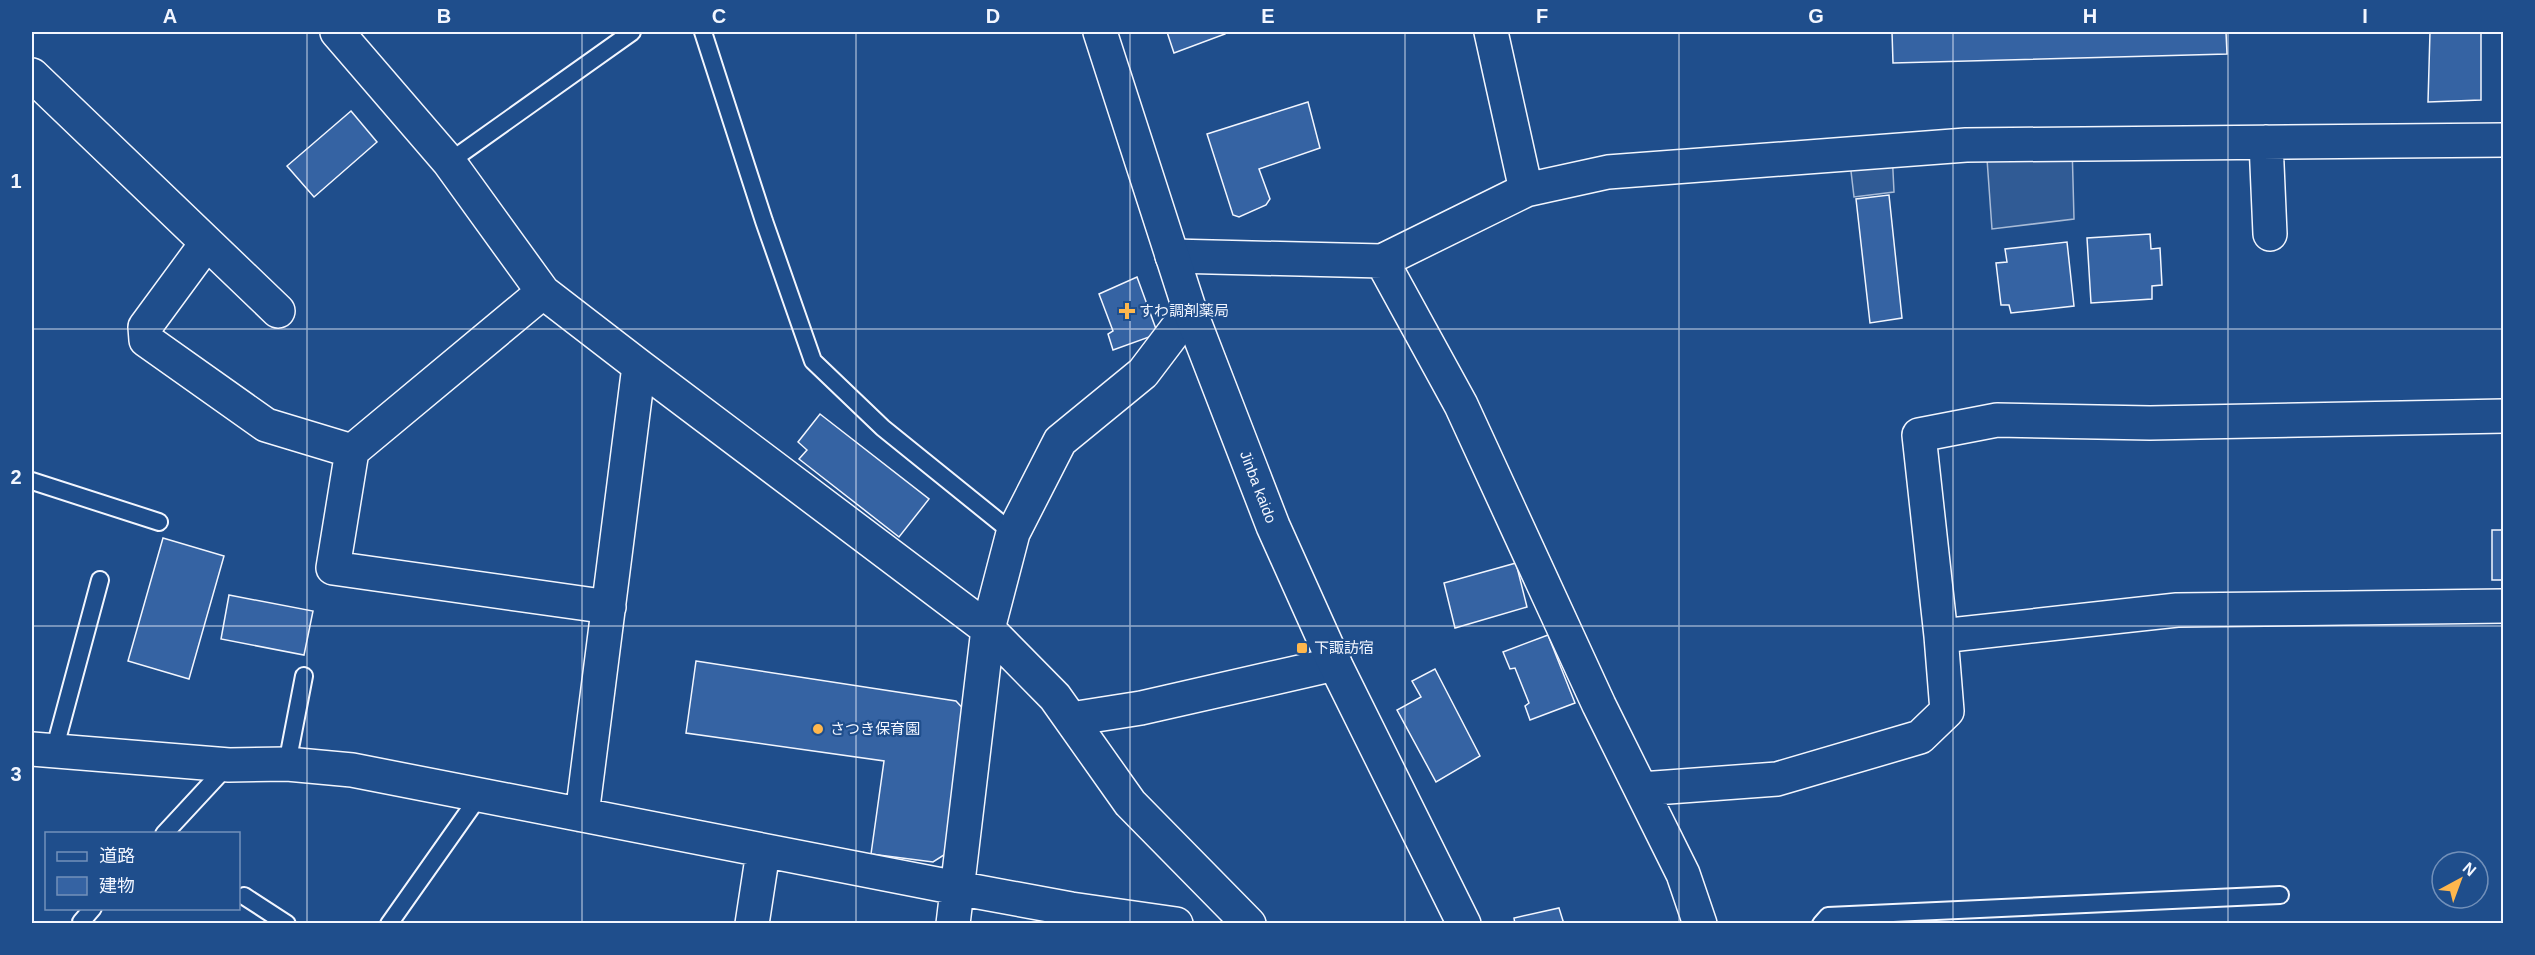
<svg xmlns="http://www.w3.org/2000/svg" width="2535" height="955" font-family="Arial,'Noto Sans JP',sans-serif">
<style>
.parking{fill:#305b95;stroke:#a8bbd7;stroke-width:1.5}
.building{fill:#3563a3;stroke:#f2f6ff;stroke-width:1.5}
.lines{fill:none;stroke-linecap:round;stroke-linejoin:round}
.lane-casing{stroke:#f2f6ff;stroke-width:20}
.street-casing{stroke:#f2f6ff;stroke-width:36}
.secondary-casing{stroke:#f2f6ff;stroke-width:36}
.lane{stroke:#1f4e8c;stroke-width:16}
.street{stroke:#1f4e8c;stroke-width:33}
.secondary{stroke:#1f4e8c;stroke-width:33}
.grid{fill:none;stroke:#f2f6ff;stroke-width:1.5;stroke-opacity:0.55}
.poi-dot{fill:#ffb74d;stroke:#1f4e8c;stroke-width:2}
.labels{text-anchor:middle;stroke-width:4.5;stroke-linejoin:round;paint-order:stroke}
.poi-label{font-size:15px;fill:#f2f6ff;stroke:#1f4e8c;text-anchor:start}
.street-label{font-size:15px;fill:#f2f6ff;stroke:#1f4e8c}
.neatline{fill:none;stroke:#f2f6ff;stroke-width:2}
.grid-label{font-size:20px;text-anchor:middle;font-weight:bold;fill:#f2f6ff}
</style>
<rect width="100%" height="100%" fill="#1f4e8c"/>
<!-- parking -->
<path class="parking" d="M2072,144L2074,219L1992,229L1986,145Z
M1892,151L1894,192L1854,197L1849,154Z"/>
<!-- building -->
<path class="building" d="M1167,32H1225V34L1174,53Z
M1892,32H2226L2227,54L1893,63Z
M2430,32H2481V100L2428,102Z
M1308,102L1320,148L1259,169L1270,199L1266,205L1239,217L1233,215L1207,134Z
M351,111L377,142L314,197L287,166Z
M1889,195L1902,318L1870,323L1856,199Z
M2150,234L2151,249L2160,248L2162,285L2152,286V299L2091,303L2087,238Z
M2067,242L2074,306L2011,313L2009,305H2001L1996,263L2007,262L2005,249Z
M1137,277L1156,329L1152,336L1113,350L1108,334L1113,331L1099,294Z
M820,414L929,499L899,537L799,459L807,450L798,442Z
M2492,530H2504V580H2492Z
M163,538L224,556L189,679L128,661Z
M1516,563L1527,607L1455,628L1444,583Z
M229,595L313,611L304,655L221,639Z
M1548,635L1575,703L1530,720L1525,706L1529,703L1515,668L1510,669L1503,652Z
M696,661L956,701L967,713L947,853L933,862L871,854L884,761L686,733Z
M1435,669L1480,756L1436,782L1397,710L1421,697L1412,681Z
M1559,908L1564,924H1515L1514,918Z"/>
<g class="lines">
<defs>
<path id="lane" d="M703,32L764,221L813,361L883,428L1013,533
M449,162L632,32
M32,481L159,522
M54,751L100,580
M287,764L304,676
M164,834L228,765
M244,896L287,924
M81,922L93,908
M389,924L480,795
M1821,924L1828,916L2280,895"/>
<path id="street" d="M337,32L449,162L543,292L639,366L988,629L1055,697L1130,803L1249,924
M1491,32L1526,190
M32,75L278,311
M2266,142L2270,234
M206,244L145,327L146,340L266,425L352,451
M1172,256L1382,261L1526,190L1608,172L1966,145L2504,140
M1382,261L1461,405L1599,705L1683,874L1700,924
M543,292L352,451L333,568L609,607
M2504,416L2150,423L1997,420L1919,435L1941,636L2177,610L2504,606
M1071,719L1141,708L1335,664
M32,749L229,765L287,764L352,770L957,888L1071,909L1176,924
M1641,789L1777,779L1920,737L1947,711L1941,636
M582,815L639,366
M752,924L763,852
M953,924L988,629L1013,533L1060,441L1143,373L1190,311"/>
<path id="secondary" d="M1100,32L1190,311L1273,526L1335,664L1464,924"/>
</defs>
<!-- lane casing -->
<use href="#lane" class="lane-casing"/>
<!-- street casing -->
<use href="#street" class="street-casing"/>
<!-- secondary casing -->
<use href="#secondary" class="secondary-casing"/>
<!-- lane -->
<use href="#lane" class="lane"/>
<!-- street -->
<use href="#street" class="street"/>
<!-- secondary -->
<use href="#secondary" class="secondary"/>
</g>
<!-- grid -->
<path class="grid" d="M307,32V924M582,32V924M856,32V924M1130,32V924M1405,32V924M1679,32V924M1953,32V924M2228,32V924M32,329H2504M32,626H2504"/>
<!-- markers -->
<g class="poi-dot">
<path d="M1124 302h6v6h6v6h-6v6h-6v-6h-6v-6h6z"/>
<rect x="1296" y="642" width="12" height="12" rx="3"/>
<circle cx="818" cy="729" r="6"/>
</g>
<g class="labels">
<!-- poi labels -->
<g class="poi-label">
<text x="1139" y="316">すわ調剤薬局</text>
<text x="1314" y="653">下諏訪宿</text>
<text x="830" y="734">さつき保育園</text>
</g>
<!-- street labels -->
<g class="street-label">
<text transform="translate(1258 487) rotate(69)" y="5">Jinba kaido</text>
</g>
</g>
<!-- border -->
<rect width="2535" height="955" fill="none" stroke="#1f4e8c" stroke-width="66"/>
<!-- legend -->
<rect x="45" y="832" width="195" height="78" fill="#1f4e8c" stroke="#7391ba" stroke-width="1.5"/>
<rect x="57" y="852" width="30" height="9" fill="#1f4e8c" stroke="#7391ba" stroke-width="1.5"/>
<text x="99" y="862" font-size="18" fill="#f2f6ff">道路</text>
<rect x="57" y="877" width="30" height="18" fill="#3563a3" stroke="#7391ba" stroke-width="1.5"/>
<text x="99" y="892" font-size="18" fill="#f2f6ff">建物</text>
<!-- north arrow -->
<g transform="translate(2460 880) rotate(41)"><circle r="28" fill="#1f4e8c" stroke="#7391ba" stroke-width="1.5"/>
<path d="M0-4.5L10 22L0 15L-10 22Z" fill="#ffb74d"/>
<text y="-9" font-size="16" font-weight="bold" text-anchor="middle" fill="#f2f6ff">N</text>
</g>
<rect x="33" y="33" width="2469" height="889" class="neatline"/>
<g class="grid-label">
<text x="170" y="23">A</text>
<text x="444" y="23">B</text>
<text x="719" y="23">C</text>
<text x="993" y="23">D</text>
<text x="1268" y="23">E</text>
<text x="1542" y="23">F</text>
<text x="1816" y="23">G</text>
<text x="2090" y="23">H</text>
<text x="2365" y="23">I</text>
<text x="16" y="188">1</text>
<text x="16" y="484">2</text>
<text x="16" y="781">3</text>
</g>
</svg>
